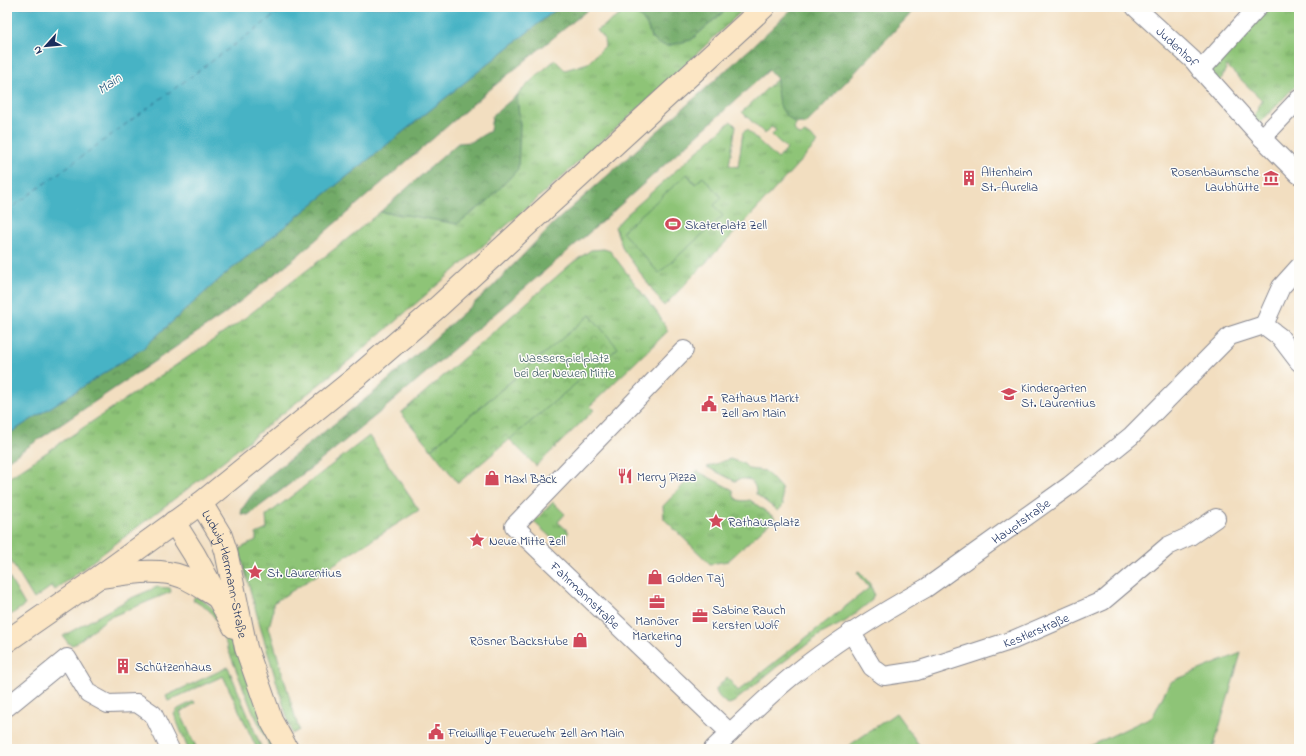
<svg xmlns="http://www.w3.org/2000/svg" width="1306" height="756" font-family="'Indie Flower',sans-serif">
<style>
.grass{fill:url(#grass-tufts);stroke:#547a6a;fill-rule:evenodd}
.forest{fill:url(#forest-crowns);stroke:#466c63}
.park{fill:url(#park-crowns);stroke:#547a6a}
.garden{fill:#8ec477;stroke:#547a6a}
.water{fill:#47b3c5;stroke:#317192}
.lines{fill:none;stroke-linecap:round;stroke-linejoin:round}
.ferry{stroke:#2a5d82;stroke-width:1;stroke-dasharray:5 4;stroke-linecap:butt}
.street-casing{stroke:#86868f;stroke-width:20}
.secondary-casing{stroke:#86868f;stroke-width:24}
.street{stroke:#fff;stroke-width:18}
.secondary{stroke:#fce6c4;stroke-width:22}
.labels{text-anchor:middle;stroke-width:3;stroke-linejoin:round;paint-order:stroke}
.street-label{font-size:13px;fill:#1b2f5e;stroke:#fdfcf7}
.poi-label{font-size:13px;fill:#1b2f5e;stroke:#fdfcf7;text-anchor:start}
.park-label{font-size:13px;fill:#3e5c66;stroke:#fdfcf7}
.water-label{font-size:14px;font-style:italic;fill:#2a5d82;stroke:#fdfcf7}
</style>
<defs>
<pattern id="grass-tufts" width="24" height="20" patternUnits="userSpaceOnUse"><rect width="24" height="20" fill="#8ec477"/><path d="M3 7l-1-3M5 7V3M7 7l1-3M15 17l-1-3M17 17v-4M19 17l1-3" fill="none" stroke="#73a065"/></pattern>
<pattern id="forest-crowns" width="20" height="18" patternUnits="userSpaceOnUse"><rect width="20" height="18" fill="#72aa68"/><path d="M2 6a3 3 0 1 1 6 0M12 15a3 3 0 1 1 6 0" fill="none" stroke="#5d8b59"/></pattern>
<pattern id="park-crowns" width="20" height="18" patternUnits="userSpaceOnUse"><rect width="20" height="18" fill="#8ec477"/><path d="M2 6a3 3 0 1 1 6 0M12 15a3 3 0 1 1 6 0" fill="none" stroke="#73a065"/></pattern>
</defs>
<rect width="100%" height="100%" fill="#fdfcf7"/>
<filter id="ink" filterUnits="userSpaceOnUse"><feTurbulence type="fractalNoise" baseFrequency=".025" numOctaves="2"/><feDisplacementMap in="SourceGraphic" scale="8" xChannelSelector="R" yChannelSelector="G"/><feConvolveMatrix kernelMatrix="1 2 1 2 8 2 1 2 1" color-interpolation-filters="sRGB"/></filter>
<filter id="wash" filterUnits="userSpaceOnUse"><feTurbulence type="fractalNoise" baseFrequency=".012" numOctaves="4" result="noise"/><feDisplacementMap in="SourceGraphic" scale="16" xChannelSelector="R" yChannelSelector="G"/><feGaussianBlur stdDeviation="0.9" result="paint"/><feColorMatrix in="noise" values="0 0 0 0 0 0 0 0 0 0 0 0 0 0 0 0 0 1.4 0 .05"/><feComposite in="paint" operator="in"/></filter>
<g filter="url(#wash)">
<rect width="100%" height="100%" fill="#f2dec0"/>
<!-- grass -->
<path class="grass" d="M632,7H635V12C644,20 649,26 651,38L691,40L729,7H746L649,99L521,213L356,355L203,477L55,590L52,586L34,599L7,555V479L237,324L341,244L380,212L406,215L520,126L517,95L534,78L555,60L565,70L588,63L605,46L604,39L597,30Z
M1268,7H1299V82L1259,124L1253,119L1262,100L1227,66L1219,84L1206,71Z
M777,79C777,94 784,115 796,124L794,129L797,134L801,135L805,133L818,142L741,226L664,306L623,249L615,227L624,217L731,121L736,126L729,165L738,167L743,132L747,130L778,159L787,149L772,135L776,130L771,127L765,134L742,112ZM687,174L695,184L703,177L721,198L714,205Z
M604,249L610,251L658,314L668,331L590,406L594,410L536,466L509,439L618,348L542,355L431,449L401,413L572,263L591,250Z
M369,436L419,510L273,603V612L269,627L299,730L292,734L260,626L239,549L256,540V534L267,529L266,516Z
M730,459L744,464L748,469L765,471L781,488L783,505L778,511L756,494C757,482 747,475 735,481L707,467Z
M697,471L733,490C733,501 741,502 750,500L775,518L728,561L710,564L664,519L663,506Z
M553,502L565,514L558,522L569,532L558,544L534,522Z
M859,571L870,584L874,594L871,601L846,621L821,634L774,669L734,702L729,704C723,702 716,695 716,689L727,677L738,691L869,588L857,572Z
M7,574L25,605L9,616L11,620L7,623Z
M157,587L170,588L171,592L108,618L75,644L72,645L68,643L63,636L129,599Z
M195,596C202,600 209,604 214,610C233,629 243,671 253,696C261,714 270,732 278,749H271L250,705L217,621L209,610L193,600Z
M228,667L262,749H257L223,676L168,701L166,696Z
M194,701L195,703L194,704L180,712L197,749H188L174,714L178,709Z"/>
<!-- forest -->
<path class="forest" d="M559,7H591L488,91L296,257L223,315L7,461V435L142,349L224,275Z
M635,7H729L691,40L667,46L659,44L651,38C649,26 644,20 635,12Z
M794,7H917L805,125L801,123L796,124C778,110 777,102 777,79L769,70L597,226L379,413L315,465L248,515L241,514L242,509L251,496L270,475L379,388L491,288L553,224L750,49Z
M517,95L520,126L518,169L488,201L457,224L406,215L380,212L458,143L471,142L490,131L492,116Z"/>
<!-- park -->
<path class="park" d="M590,315L618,348L458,483L431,449Z"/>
<!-- garden -->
<path class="garden" d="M687,174L695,184L703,177L722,198L714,205L723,216L659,273L622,232Z
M1241,653L1213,749H1084L1153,716L1170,682Z
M896,713L922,749H844Z"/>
<!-- water -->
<path class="water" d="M7,7H559L224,275L142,349L7,435Z"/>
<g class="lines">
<!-- ferry -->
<path class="ferry" d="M7,211L286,7"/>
</g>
</g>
<g filter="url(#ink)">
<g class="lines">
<defs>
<g id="street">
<path id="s1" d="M1135,7L1193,60L1201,70L1262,138L1299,175"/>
<path d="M1201,70L1258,7"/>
<path d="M1262,138L1299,99"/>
<path d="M1264,325L1281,287L1299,267"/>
<path d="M1264,325L1280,337L1299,362"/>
<path id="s2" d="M684,350L514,526L730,733"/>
<path id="s3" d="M851,632L872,667L884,676L917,671L970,654L1013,640L1103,601L1168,546L1190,536L1216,518"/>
<path d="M7,707L67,658L88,693L108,704L137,703L153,714L170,749"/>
<path id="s4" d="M713,749C739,725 764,699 791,677C833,643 879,614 926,588L1069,486L1131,436L1230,336L1264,325"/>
</g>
<g id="secondary">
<path id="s5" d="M201,503L221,536L226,551L246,648L272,722L287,749"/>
<path d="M174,522L194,554L234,627"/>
<path d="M100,577C126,574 157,567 183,577C195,582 206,590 217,597"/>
<path d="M7,641L99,577L201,503L359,375L439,306L764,7"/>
</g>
</defs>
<!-- street casing -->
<use href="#street" class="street-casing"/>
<!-- secondary casing -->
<use href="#secondary" class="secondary-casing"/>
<!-- street -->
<use href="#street" class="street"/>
<!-- secondary -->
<use href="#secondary" class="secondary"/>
</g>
</g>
<!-- icons -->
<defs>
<symbol id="building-bare" viewBox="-9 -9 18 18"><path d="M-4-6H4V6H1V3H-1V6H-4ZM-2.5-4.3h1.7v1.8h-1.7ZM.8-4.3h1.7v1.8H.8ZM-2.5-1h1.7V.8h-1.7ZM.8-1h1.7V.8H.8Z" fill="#d1495b" stroke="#fdfcf7" stroke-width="2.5" paint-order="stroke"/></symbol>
<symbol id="museum-bare" viewBox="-9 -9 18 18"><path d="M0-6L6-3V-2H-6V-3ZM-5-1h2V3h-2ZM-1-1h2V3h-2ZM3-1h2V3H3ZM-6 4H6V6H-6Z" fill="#d1495b" stroke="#fdfcf7" stroke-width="2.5" paint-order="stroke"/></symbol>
<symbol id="stadium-bare" viewBox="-9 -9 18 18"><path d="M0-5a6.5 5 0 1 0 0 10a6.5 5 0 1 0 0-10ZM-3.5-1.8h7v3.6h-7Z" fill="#d1495b" stroke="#fdfcf7" stroke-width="2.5" paint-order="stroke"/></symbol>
<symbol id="school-bare" viewBox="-9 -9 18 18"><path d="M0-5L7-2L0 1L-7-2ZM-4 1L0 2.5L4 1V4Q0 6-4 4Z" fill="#d1495b" stroke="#fdfcf7" stroke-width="2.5" paint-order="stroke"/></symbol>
<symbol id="civic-bare" viewBox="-9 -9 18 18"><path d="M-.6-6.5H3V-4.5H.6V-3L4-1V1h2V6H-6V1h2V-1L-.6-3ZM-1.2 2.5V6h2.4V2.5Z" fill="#d1495b" stroke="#fdfcf7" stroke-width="2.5" paint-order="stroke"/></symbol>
<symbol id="restaurant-bare" viewBox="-9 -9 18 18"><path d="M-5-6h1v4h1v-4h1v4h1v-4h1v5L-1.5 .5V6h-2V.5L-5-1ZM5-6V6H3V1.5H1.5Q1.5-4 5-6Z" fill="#d1495b" stroke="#fdfcf7" stroke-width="2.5" paint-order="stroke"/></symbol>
<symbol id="shop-bare" viewBox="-9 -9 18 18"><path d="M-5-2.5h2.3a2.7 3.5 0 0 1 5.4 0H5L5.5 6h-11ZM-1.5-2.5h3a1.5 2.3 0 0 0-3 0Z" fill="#d1495b" stroke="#fdfcf7" stroke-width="2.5" paint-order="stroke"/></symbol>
<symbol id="sight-bare" viewBox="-9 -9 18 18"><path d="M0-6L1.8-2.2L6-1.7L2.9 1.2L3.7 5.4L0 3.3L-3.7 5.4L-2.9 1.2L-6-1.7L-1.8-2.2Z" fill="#d1495b" stroke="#fdfcf7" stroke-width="2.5" paint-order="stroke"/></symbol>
<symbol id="office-bare" viewBox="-9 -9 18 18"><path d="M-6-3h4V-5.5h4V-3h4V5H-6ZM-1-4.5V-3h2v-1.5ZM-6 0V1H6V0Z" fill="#d1495b" stroke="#fdfcf7" stroke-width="2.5" paint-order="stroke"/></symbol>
</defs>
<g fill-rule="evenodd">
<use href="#building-bare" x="958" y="167" width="22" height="22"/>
<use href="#museum-bare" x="1260" y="167" width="22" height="22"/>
<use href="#stadium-bare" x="662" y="213" width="22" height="22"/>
<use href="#school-bare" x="998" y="383" width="22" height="22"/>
<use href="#civic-bare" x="698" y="393" width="22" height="22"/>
<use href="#restaurant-bare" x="614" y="465" width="22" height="22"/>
<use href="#shop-bare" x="481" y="467" width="22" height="22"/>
<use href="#sight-bare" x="705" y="510" width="22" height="22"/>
<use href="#sight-bare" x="466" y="529" width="22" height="22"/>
<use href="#sight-bare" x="244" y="561" width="22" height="22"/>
<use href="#shop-bare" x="644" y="566" width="22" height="22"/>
<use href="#office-bare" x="646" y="591" width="22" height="22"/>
<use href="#office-bare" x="689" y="605" width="22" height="22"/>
<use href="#shop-bare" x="569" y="629" width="22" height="22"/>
<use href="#building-bare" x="112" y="655" width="22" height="22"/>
<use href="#civic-bare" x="425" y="721" width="22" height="22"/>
</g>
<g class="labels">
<!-- street labels -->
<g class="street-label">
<text dy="5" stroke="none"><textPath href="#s1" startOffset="58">Judenhof</textPath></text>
<text dy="5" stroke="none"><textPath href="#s4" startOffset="384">Hauptstraße</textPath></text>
<text dy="5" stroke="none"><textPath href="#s5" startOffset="76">Ludwig-Herrmann-Straße</textPath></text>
<text dy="5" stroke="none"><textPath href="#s2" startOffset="344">Fahrmannstraße</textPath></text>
<text dy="5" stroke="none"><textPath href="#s3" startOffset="215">Kestlerstraße</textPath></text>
</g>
<!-- poi labels -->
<g class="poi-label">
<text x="981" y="176">Altenheim<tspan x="981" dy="15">St.-Aurelia</tspan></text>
<text x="1259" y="176" text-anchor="end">Rosenbaumsche<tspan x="1259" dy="15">Laubhütte</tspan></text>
<text x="685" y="229">Skaterplatz Zell</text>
<text x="1021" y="392">Kindergarten<tspan x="1021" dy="15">St. Laurentius</tspan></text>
<text x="721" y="402">Rathaus Markt<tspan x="721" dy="15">Zell am Main</tspan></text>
<text x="637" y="481">Merry Pizza</text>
<text x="504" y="483">Maxl Bäck</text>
<text x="728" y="526">Rathausplatz</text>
<text x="489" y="545">Neue Mitte Zell</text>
<text x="267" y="577">St. Laurentius</text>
<text x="667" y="582">Golden Taj</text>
<text x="712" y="614">Sabine Rauch<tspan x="712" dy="15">Kersten Wolf</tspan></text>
<text x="657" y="625" text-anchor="middle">Manöver<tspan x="657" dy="15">Marketing</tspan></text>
<text x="568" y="645" text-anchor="end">Rösner Backstube</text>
<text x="135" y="671">Schützenhaus</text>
<text x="448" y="737">Freiwillige Feuerwehr Zell am Main</text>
</g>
<!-- park labels -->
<g class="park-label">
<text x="564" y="362">Wasserspielplatz<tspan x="564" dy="15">bei der Neuen Mitte</tspan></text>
</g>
<!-- water labels -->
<g class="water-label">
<text transform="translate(109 83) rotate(-35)" y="5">Main</text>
</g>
</g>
<!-- margin -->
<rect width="1306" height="756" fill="none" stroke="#fdfcf7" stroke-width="24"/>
<!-- north arrow -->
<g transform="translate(46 46) rotate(243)" stroke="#fdfcf7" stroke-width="3" paint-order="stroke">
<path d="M0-3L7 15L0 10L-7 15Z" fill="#1b2f5e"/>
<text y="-6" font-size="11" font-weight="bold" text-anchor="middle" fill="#1b2f5e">N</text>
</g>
</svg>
